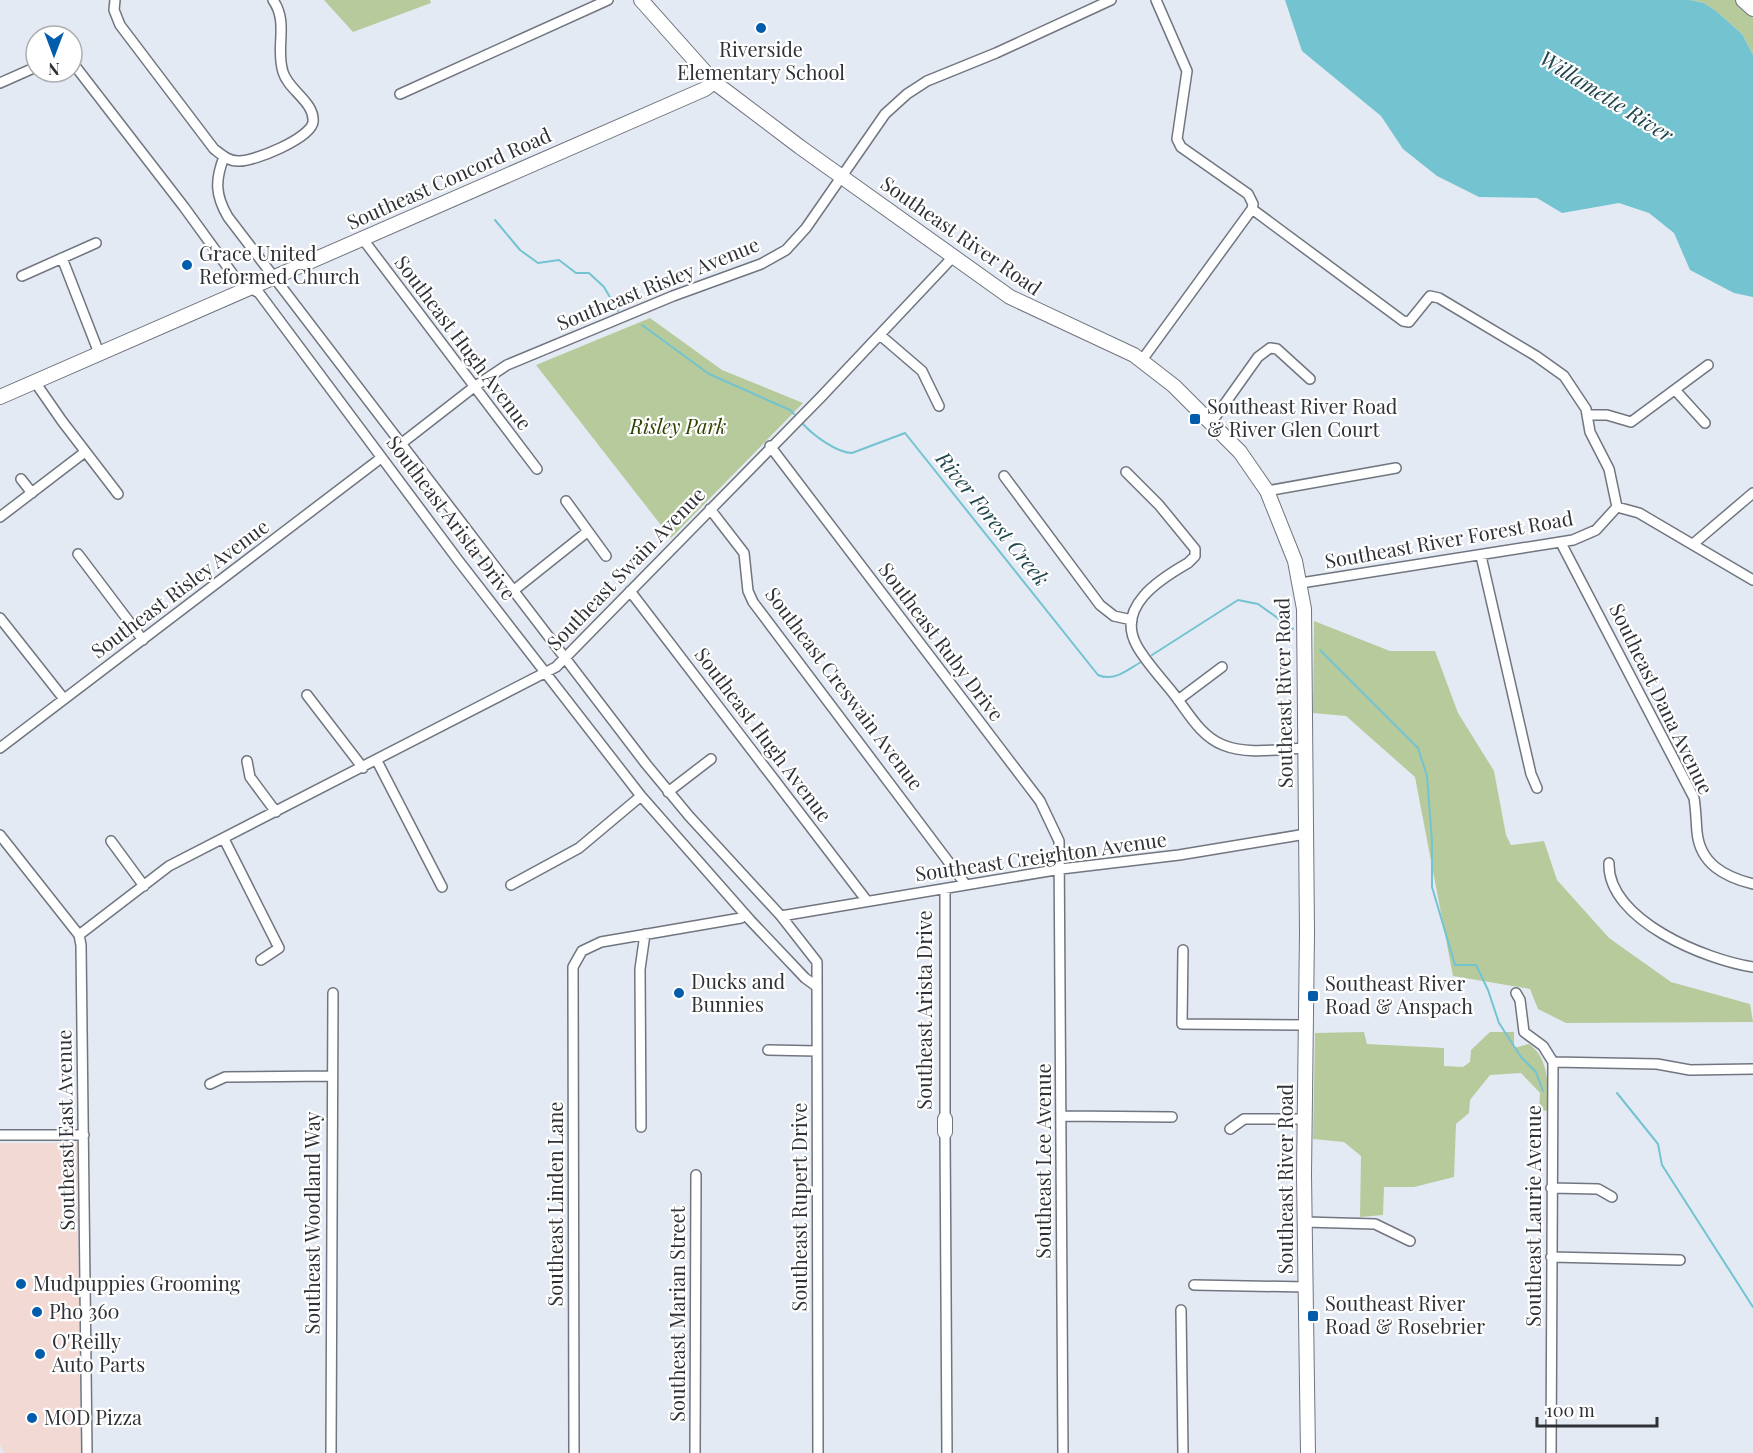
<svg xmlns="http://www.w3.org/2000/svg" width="1753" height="1453" font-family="'Playfair Display',serif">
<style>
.commercial{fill:#f3d9d4}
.green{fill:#b6ca9c}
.water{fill:#73c3d1}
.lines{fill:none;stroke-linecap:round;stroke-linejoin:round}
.stream{stroke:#73c3d1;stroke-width:2}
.street-casing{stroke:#70757f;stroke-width:12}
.secondary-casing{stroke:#70757f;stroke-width:16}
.street{stroke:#fff;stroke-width:9}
.secondary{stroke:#fff;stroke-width:14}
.poi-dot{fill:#015dab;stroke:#fff;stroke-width:2}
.labels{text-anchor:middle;stroke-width:4.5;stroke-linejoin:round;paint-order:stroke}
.poi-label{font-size:20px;fill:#2f3136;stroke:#fff;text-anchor:start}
.street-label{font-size:20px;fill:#2f3136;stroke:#fff}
.park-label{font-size:20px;font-style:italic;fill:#2f4202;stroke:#fff}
.water-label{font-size:21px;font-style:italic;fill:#20464d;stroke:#fff}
</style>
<rect width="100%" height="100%" fill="#e4eaf4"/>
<!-- commercial -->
<path class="commercial" d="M0,1143H77L81,1453H4L0,1445Z"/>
<!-- green -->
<path class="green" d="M324,0H430L431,3L353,32Z
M1690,0H1736L1753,18V55L1742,34L1716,11L1704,3Z
M650,318L722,370L803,403L671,538L536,365Z
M1314,621L1390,651H1435L1458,713L1494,771L1506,835L1511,845L1544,841L1557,880L1609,938L1671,982L1750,1004L1753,1022L1566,1023L1538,1009L1530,989L1453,976L1415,777L1346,716L1313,713Z
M1364,1032L1367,1044L1444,1048V1066L1463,1067L1470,1062L1471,1050L1490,1032H1514V1048L1529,1044C1550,1059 1548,1088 1548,1111L1539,1110L1540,1093L1521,1073L1490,1075L1470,1100L1469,1113L1456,1124L1454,1177L1414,1187H1384L1383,1215L1360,1217L1361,1156L1344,1142L1313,1139L1315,1033Z"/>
<!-- water -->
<path class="water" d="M1285,0H1690L1704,3L1716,11L1742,34L1753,55V297L1734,293L1690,270L1674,233L1649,213L1619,203L1562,213L1537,198L1479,197L1437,176L1403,149L1381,116L1302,51Z"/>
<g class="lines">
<!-- stream -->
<path class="stream" d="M495,220L520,250L538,263L559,260L576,273H589L604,287L618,311
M642,325L709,374L790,410L794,414
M803,424C813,435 837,453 852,453L905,433L1098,675C1114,682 1127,670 1141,662
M1320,650L1418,748L1427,776L1432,841V887L1455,965H1476L1488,990L1499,1023L1521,1057L1536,1072L1543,1091
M1152,655L1238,600L1258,604L1293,629
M1617,1093L1658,1144L1662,1165L1753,1307"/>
<defs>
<path id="street" d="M115,0L114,10L120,25L214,149C222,155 228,161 238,161C254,162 311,138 313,122C315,102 288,90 283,72C275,47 289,23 273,0
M72,62L184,207L237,280L259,293L458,560L641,796L750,920L805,978L816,986
M0,83L36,67
M400,94L608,0
M224,157C215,180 215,195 228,217L646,764L689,816L781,916L817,962L818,1453
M1252,209L1403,321L1409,322L1430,296L1439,298L1536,356L1564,376L1586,409L1590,432L1609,469L1617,507
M362,238L537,469
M62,258L99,353
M22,276L96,243
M880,335L922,371L939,406
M1142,360L1252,209L1253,204L1248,194L1181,147L1177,139L1187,71L1156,0
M35,382L62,421L118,494
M1676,391L1705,423
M1588,415H1607L1631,422L1708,365
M1211,423L1258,357L1270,348L1277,349L1310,379
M402,443L474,387L507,365L673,296L761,264L786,250L806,228L885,114L907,94L927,81L996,53L1111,0
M770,446L1040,801L1059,841L1063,1453
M1126,472L1159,505L1195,549V556L1188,563C1160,579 1115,607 1137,646C1146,662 1161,678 1173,693C1188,712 1200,736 1223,745C1247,755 1280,749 1305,748
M1004,476L1100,605L1114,616L1132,620
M21,479L32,493
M1267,491L1396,468
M566,501L606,556
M710,509L744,553L748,591L753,602L966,885
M0,517L85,452
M1561,543L1694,798C1696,810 1696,821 1697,832C1700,864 1725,877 1753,884
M1693,544L1753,493
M78,554L143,640
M1481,556L1531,774L1537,788
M1301,583L1573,540L1596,530L1617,507L1639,513L1753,580
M513,591L587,532
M630,591L867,901
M0,618L64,699
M307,695L363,768
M1178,700L1222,667
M0,748L381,458
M247,761L250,777L276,812
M377,761L442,887
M668,792L711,759
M0,835L79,935L81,945L87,1453
M224,839L279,948L261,960
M111,841L144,886
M1609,863C1607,920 1706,960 1753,967
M511,885L579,848L641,796
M945,889V1119
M781,916L1061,869L1179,855L1306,834
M79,935L169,866L556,667L821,397L953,257
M1183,950L1182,1024L1305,1025
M1516,993L1520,1000L1524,1032L1543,1046L1553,1062L1551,1453
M768,1050L817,1051
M1553,1062L1657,1064L1690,1070L1753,1069
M210,1084L225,1077L332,1076
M1063,1116L1172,1117
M641,1127L640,969L645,934
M1230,1129L1244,1119H1304
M945,1132L947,1453
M0,1135H84
M1551,1188L1598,1189L1612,1197
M1305,1222L1375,1224L1410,1241
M1551,1257L1680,1260
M1194,1285L1306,1287
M1181,1310L1183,1453
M331,1453L333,993
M574,1453L573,967L582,951L601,942L741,918L745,914
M695,1453L696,1175"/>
<path id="secondary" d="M641,0L714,82L800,147L1010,297L1134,355L1174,386L1240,452L1267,491L1295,561L1304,609L1307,933L1304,1175L1308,1453
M1743,0L1753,9
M0,397L705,89L714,82
M945,1119V1132"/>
</defs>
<!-- street casing -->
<use href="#street" class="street-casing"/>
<!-- secondary casing -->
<use href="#secondary" class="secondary-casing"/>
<!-- street -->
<use href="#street" class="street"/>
<!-- secondary -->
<use href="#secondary" class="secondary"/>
</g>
<!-- markers -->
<g class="poi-dot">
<circle cx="761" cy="28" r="6"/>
<circle cx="187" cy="265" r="6"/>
<rect x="1189" y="413" width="12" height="12" rx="3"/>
<circle cx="679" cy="993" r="6"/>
<rect x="1307" y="990" width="12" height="12" rx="3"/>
<circle cx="21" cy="1284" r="6"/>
<circle cx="37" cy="1312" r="6"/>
<rect x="1307" y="1310" width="12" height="12" rx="3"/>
<circle cx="40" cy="1354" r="6"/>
<circle cx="32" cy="1418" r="6"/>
</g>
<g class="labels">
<!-- poi labels -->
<g class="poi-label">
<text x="761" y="57" text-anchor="middle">Riverside<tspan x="761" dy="23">Elementary School</tspan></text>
<text x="199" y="261">Grace United<tspan x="199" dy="23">Reformed Church</tspan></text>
<text x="1207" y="414">Southeast River Road<tspan x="1207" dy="23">&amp; River Glen Court</tspan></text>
<text x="691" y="989">Ducks and<tspan x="691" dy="23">Bunnies</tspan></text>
<text x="1325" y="991">Southeast River<tspan x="1325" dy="23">Road &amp; Anspach</tspan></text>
<text x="33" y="1291">Mudpuppies Grooming</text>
<text x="1325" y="1311">Southeast River<tspan x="1325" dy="23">Road &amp; Rosebrier</tspan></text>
<text x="49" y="1319">Pho 360</text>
<text x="52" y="1349">O'Reilly<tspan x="52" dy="23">Auto Parts</tspan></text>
<text x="44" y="1425">MOD Pizza</text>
</g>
<!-- street labels -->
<g class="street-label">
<text transform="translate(449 179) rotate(-24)" y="7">Southeast Concord Road</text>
<text transform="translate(961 236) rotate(35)" y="7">Southeast River Road</text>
<text transform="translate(658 284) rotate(-22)" y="7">Southeast Risley Avenue</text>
<text transform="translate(463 343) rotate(53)" y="7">Southeast Hugh Avenue</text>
<text transform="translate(451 518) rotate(53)" y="7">Southeast Arista Drive</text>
<text transform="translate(1449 540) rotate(-10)" y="7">Southeast River Forest Road</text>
<text transform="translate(626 569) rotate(-46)" y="7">Southeast Swain Avenue</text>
<text transform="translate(180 589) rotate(-37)" y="7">Southeast Risley Avenue</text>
<text transform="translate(941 642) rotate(53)" y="7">Southeast Ruby Drive</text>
<text transform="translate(844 689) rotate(53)" y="7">Southeast Creswain Avenue</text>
<text transform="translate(1284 693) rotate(-91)" y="7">Southeast River Road</text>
<text transform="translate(1661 699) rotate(64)" y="7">Southeast Dana Avenue</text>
<text transform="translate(763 735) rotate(53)" y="7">Southeast Hugh Avenue</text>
<text transform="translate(1041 857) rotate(-8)" y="7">Southeast Creighton Avenue</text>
<text transform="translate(925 1010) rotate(-90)" y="7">Southeast Arista Drive</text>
<text transform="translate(66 1130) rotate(-91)" y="7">Southeast East Avenue</text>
<text transform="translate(1044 1161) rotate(-90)" y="7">Southeast Lee Avenue</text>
<text transform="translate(1286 1179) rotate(-90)" y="7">Southeast River Road</text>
<text transform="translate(556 1204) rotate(-90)" y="7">Southeast Linden Lane</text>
<text transform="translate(800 1207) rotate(-90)" y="7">Southeast Rupert Drive</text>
<text transform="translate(1534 1216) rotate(-90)" y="7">Southeast Laurie Avenue</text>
<text transform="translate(313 1223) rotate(-90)" y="7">Southeast Woodland Way</text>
<text transform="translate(678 1314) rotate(-90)" y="7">Southeast Marian Street</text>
</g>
<!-- park labels -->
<g class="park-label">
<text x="678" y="434">Risley Park</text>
</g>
<!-- water labels -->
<g class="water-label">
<text transform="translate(1606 97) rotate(32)" y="7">Willamette River</text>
<text transform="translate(992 519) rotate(51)" y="7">River Forest Creek</text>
</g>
</g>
<!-- north arrow -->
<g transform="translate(54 54) rotate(180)"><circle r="28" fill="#ffffff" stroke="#acadaf" stroke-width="1.5"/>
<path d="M0-4.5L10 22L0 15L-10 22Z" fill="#015dab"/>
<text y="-9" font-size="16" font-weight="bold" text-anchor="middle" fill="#2f3136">N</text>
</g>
<!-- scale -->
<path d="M1537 1417v9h120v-9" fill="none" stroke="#2f3136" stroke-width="3"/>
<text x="1546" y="1417" font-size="18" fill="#2f3136" stroke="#ffffff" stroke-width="4.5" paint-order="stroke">100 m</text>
</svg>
